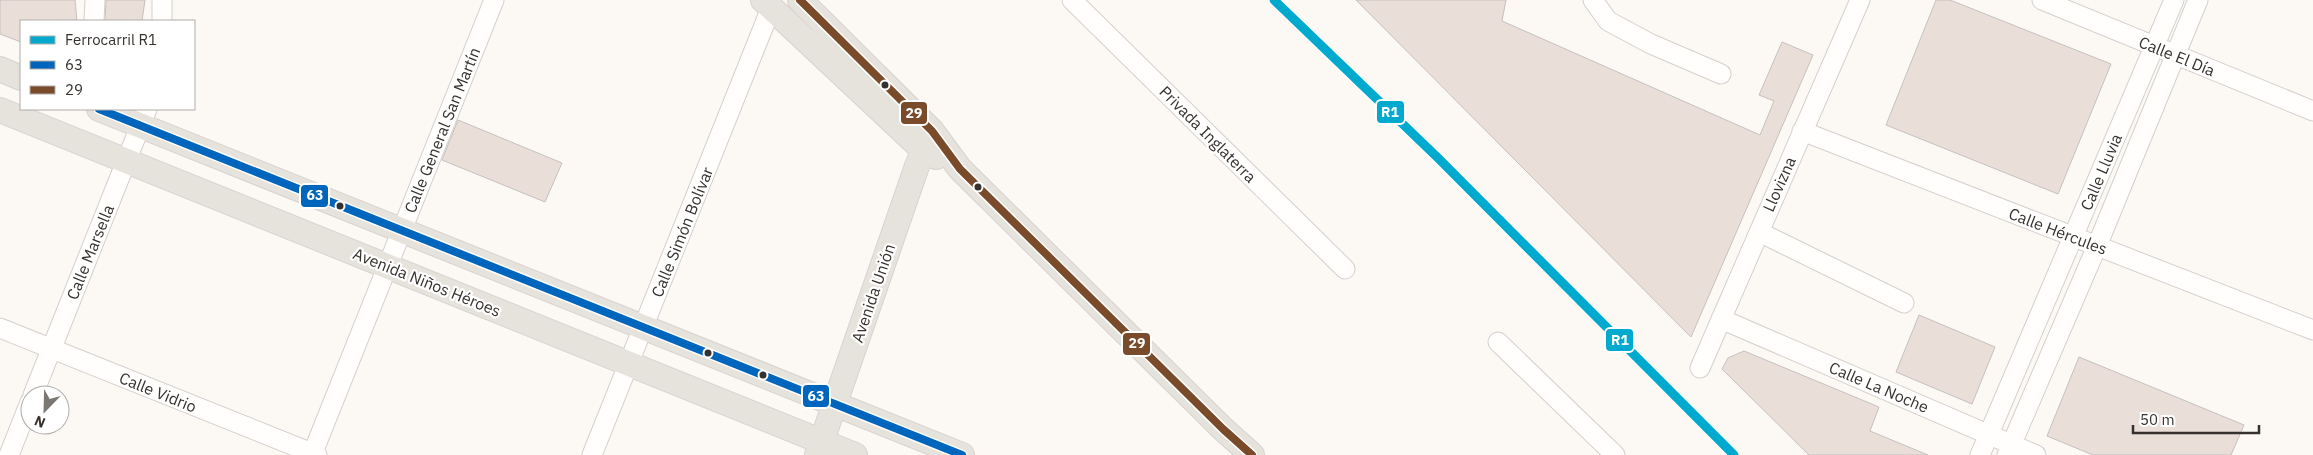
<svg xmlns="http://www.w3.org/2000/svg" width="2313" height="455" font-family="'IBM Plex Sans',sans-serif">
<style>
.building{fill:#eaded9;stroke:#c5c0be}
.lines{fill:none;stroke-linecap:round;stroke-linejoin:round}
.minor-casing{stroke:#d4d0cd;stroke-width:21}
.major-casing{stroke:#d6d3d1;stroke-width:26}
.minor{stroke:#fffefd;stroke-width:19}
.major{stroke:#e6e2dc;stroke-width:24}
.bus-1-casing{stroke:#fff;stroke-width:11}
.bus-2-casing{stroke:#fff;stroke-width:11}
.bus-1{stroke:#0065bd;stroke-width:8}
.bus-2{stroke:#7a4b2a;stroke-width:8}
.rail-1-casing{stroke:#fff;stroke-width:12}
.rail-1{stroke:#00a9ce;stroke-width:9}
.bus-dot{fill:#36312d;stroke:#fff;stroke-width:2}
.labels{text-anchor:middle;stroke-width:4.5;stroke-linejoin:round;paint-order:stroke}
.street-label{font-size:16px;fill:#36312d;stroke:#fff}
.line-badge{stroke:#fff;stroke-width:2}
.badge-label{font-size:14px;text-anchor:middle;font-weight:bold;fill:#fff}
</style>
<rect width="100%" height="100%" fill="#fcf8f4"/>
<!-- building -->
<path class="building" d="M0,0H75L77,21H21V42L0,34Z
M106,0H145L142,21H105Z
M1356,0H1506L1502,21L1760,135L1774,101L1759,95L1782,42L1813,55L1691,337Z
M1936,0H1950L2111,64L2058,194L1886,125Z
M458,120L562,163L545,202L442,160Z
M1919,315L1995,347L1972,404L1896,372Z
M1744,351L1879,407L1870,431L1928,455H1809L1722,369L1728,358Z
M2079,357L2244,425L2231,455H2093L2047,436Z"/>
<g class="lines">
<defs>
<path id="minor" d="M162,0V21
M1072,0L1345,269
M1593,0L1608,21L1651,44L1721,74
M2042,0L2313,111
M94,21L95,0
M1802,131L2313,330
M1759,232L1904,303
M1721,319L2036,455
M0,328L317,455
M1498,342L1615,455
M1700,368L1860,0
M33,395L147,109
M9,455L30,402
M312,455L494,0
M592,455L771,8
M1980,455L2174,0
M2007,455L2097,246L2198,0"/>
<path id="major" d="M763,0L923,150L936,157
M800,0L932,131L960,169L1223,429L1252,455
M0,69L21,78
M99,109L962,455
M0,110L855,455
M817,455L917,166L932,131"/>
</defs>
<!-- minor casing -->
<use href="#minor" class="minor-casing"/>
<!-- major casing -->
<use href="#major" class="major-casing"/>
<!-- minor -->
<use href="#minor" class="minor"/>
<!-- major -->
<use href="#major" class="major"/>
<defs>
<path id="bus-1" d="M99,109L962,455"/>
<path id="bus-2" d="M800,0L932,131L960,169L1223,429L1252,455"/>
</defs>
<!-- bus-1 casing -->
<use href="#bus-1" class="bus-1-casing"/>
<!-- bus-2 casing -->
<use href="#bus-2" class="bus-2-casing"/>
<!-- bus-1 -->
<use href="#bus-1" class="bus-1"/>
<!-- bus-2 -->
<use href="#bus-2" class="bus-2"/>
<defs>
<path id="rail-1" d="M1274,0L1438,158L1734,455"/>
</defs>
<!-- rail-1 casing -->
<use href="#rail-1" class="rail-1-casing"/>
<!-- rail-1 -->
<use href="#rail-1" class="rail-1"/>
</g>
<!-- markers -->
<g class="bus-dot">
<circle cx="885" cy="85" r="4.5"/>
<circle cx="978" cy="187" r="4.5"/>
<circle cx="340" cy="206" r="4.5"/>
<circle cx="708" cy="353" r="4.5"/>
<circle cx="763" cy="375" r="4.5"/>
</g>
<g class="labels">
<!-- street labels -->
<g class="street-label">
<text transform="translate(2177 56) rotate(22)" y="6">Calle El Día</text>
<text transform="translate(442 130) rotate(-68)" y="6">Calle General San Martín</text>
<text transform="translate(1208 134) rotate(45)" y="6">Privada Inglaterra</text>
<text transform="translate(2101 172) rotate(-67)" y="6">Calle Lluvia</text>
<text transform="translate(1779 184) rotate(-66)" y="6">Llovizna</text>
<text transform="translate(2058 231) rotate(21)" y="6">Calle Hércules</text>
<text transform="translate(682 232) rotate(-68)" y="6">Calle Simón Bolívar</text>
<text transform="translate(90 252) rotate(-68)" y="6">Calle Marsella</text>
<text transform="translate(427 282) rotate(22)" y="6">Avenida Niños Héroes</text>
<text transform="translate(873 293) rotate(-71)" y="6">Avenida Unión</text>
<text transform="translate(1879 387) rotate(23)" y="6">Calle La Noche</text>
<text transform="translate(158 392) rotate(22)" y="6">Calle Vidrio</text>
</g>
</g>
<g class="line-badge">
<rect x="1376" y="100" width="29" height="24" rx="5" fill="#00a9ce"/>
<rect x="900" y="101" width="28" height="24" rx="5" fill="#7a4b2a"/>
<rect x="300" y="184" width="29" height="24" rx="5" fill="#0065bd"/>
<rect x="1605" y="328" width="29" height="24" rx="5" fill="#00a9ce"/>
<rect x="1122" y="332" width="29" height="24" rx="5" fill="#7a4b2a"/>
<rect x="802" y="384" width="28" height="24" rx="5" fill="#0065bd"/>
</g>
<g class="badge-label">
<text x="1390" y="117">R1</text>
<text x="914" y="118">29</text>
<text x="315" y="200">63</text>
<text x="1620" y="345">R1</text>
<text x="1137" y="348">29</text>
<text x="816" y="401">63</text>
</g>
<!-- legend -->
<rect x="20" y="20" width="175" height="90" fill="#ffffff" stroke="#afadab"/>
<rect x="30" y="36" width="25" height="8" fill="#00a9ce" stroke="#afadab"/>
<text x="65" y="45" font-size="15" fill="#36312d">Ferrocarril R1</text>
<rect x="30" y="61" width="25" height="8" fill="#0065bd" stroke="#afadab"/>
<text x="65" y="70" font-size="15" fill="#36312d">63</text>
<rect x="30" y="86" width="25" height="8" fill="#7a4b2a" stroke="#afadab"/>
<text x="65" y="95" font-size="15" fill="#36312d">29</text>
<!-- north arrow -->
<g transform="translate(45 410) rotate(203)"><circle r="24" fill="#ffffff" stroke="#afadab"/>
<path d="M0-4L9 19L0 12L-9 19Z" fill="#7b7773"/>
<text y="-8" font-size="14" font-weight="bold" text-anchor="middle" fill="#36312d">N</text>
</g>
<!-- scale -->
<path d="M2133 425v8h126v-8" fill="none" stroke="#36312d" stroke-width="2.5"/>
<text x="2140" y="425" font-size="15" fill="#36312d" stroke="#ffffff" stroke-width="4" paint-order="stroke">50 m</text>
</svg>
